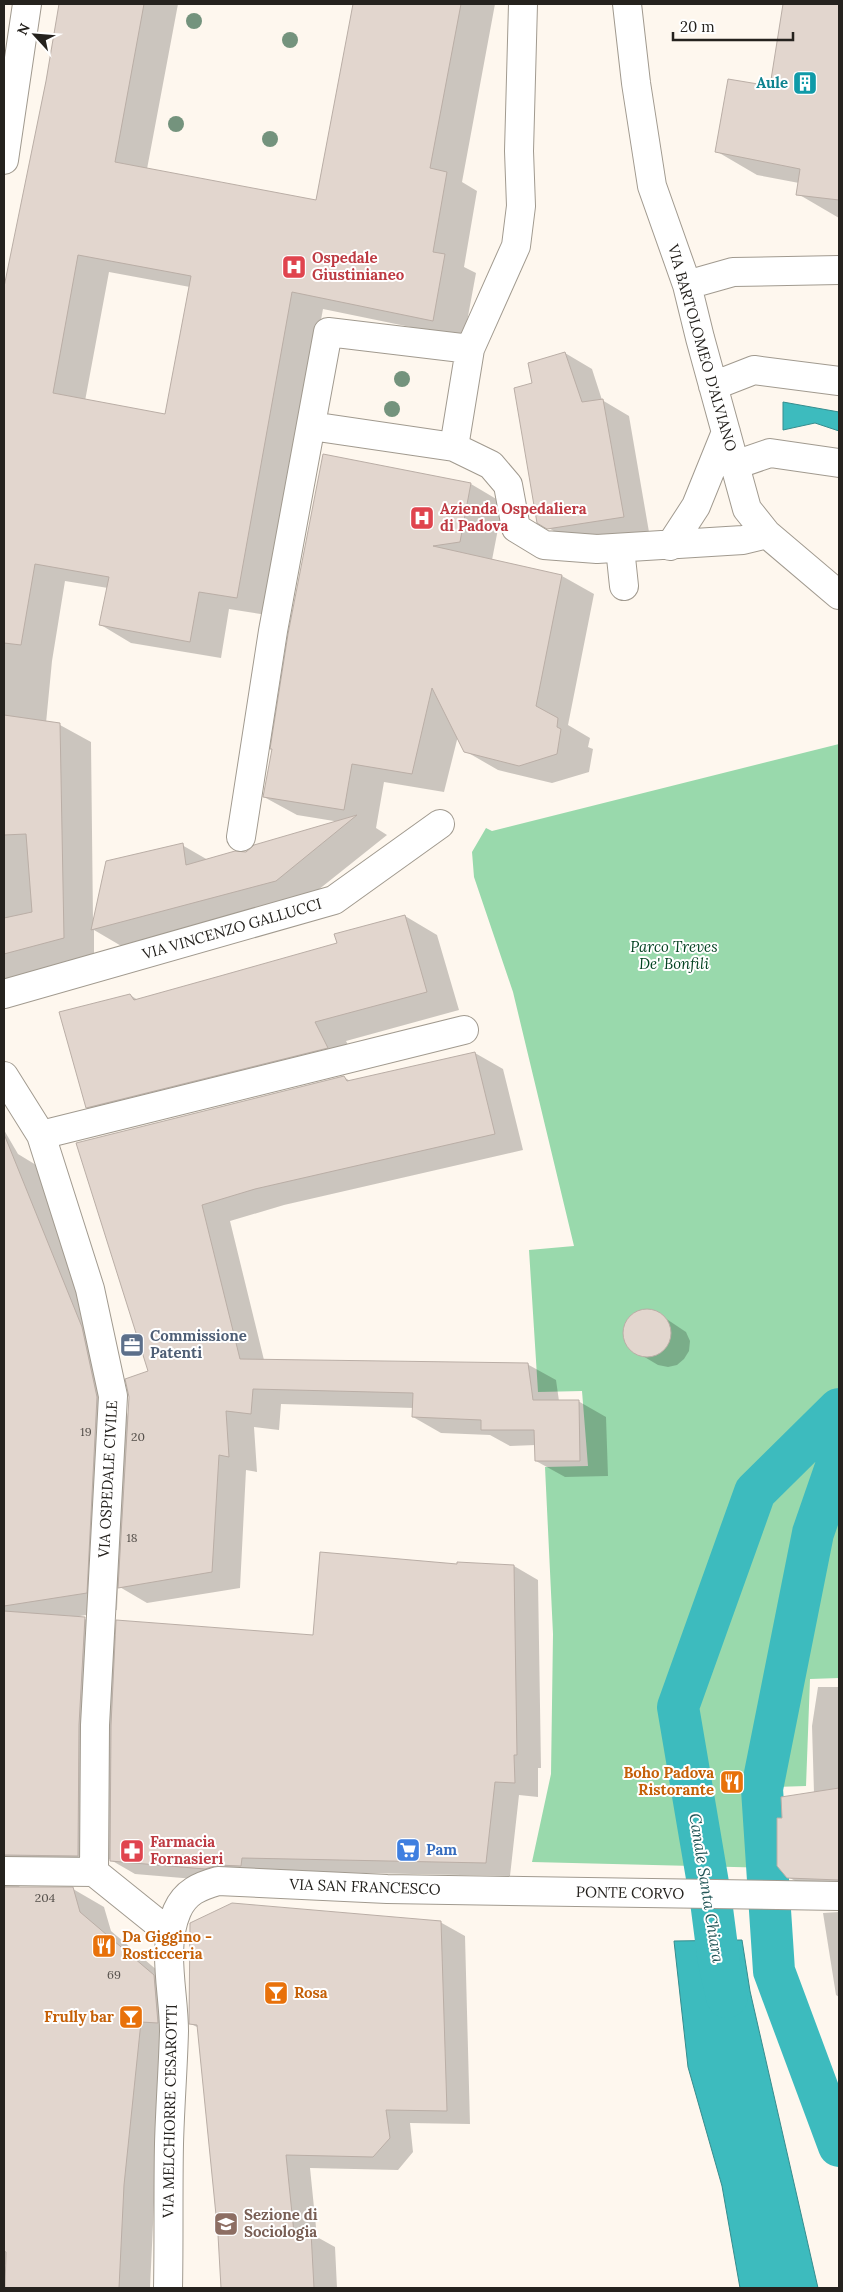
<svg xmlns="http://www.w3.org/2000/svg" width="843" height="2292" font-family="Lora,serif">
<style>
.green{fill:#99d9ac}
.water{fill:#3dbbbe;stroke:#368d8e}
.shadow{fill:#0003;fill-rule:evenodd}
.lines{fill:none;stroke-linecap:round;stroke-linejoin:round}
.canal{stroke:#3dbbbe;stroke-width:42}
.building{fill:#e2d6ce;stroke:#baaea6;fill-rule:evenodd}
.minor-casing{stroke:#a19a8f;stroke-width:30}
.minor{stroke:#fff;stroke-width:28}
.tree{fill:#74937d}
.labels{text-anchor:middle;stroke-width:4;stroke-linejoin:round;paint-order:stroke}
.number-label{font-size:12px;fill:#544f4a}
.culture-label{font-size:15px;font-weight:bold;fill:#0d838f;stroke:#fff;text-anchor:end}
.health-label{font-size:15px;font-weight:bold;fill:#be3a42;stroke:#fff;text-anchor:start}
.street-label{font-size:15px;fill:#25221e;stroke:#fff}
.park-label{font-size:15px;font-style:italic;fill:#034221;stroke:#fff}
.service-label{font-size:15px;font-weight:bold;fill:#4e5e75;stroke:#fff;text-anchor:start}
.food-label{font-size:15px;font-weight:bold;fill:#c56008;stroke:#fff;text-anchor:end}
.shop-label{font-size:15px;font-weight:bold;fill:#366cbe;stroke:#fff;text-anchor:start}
.education-label{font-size:15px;font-weight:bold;fill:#785e54;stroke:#fff;text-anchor:start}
.water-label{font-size:16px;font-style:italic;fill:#225657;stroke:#fff}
</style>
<rect width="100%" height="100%" fill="#fef7ee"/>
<!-- green -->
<path class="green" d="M839,744V1678L810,1679L806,1786L775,1787L776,1868L532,1862L551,1774L553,1634L545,1467L588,1466L582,1391L538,1392L529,1250L574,1246L513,992L474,877L472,852L486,828L492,831Z"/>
<!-- water -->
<path class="water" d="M783,402L839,412V431L815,423L783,430Z
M742,1940L750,1991L818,2288H740L722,2186L688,2067L674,1941Z"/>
<!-- shadow -->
<path class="shadow" d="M61,4H178L147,169L317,201L354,5L345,4H495L462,182L477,191L464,267L476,273L464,338L323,309L267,615L229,609L221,658L131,643L101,625L108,588L65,581L52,661L46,723L60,725L91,742L93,920L182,845L208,860L247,853L340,822L297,815L264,797L471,484L503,503L492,560L562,576L594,594L568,725L590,738L588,747L593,749L589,772L552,783L498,770L465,751L458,736L444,792L384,782L376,828L387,835L308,898L123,947L94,930V955L4,979V298ZM109,272L190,287L166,415L85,401Z
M785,4H839V218L798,194L799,183L757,175L716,151L771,87Z
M565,353L592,369L602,400L629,416L649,532L575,543L538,522L533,384Z
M405,916L437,935L459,1010L346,1041L359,1066L119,1125L88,1107L130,995L138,1000L338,944Z
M475,1053L503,1069L523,1150L284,1205L230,1221L264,1360L527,1364L556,1380L559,1401H578L606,1417L608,1476L565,1477L536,1461V1445L510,1446L490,1435L441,1433L413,1417L414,1408L281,1404L279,1430L254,1427L257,1472L246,1470L240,1588L147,1603L118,1586L117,1610L74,1617L85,1619L117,1637L315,1636L458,1565L514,1566L538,1580L541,1768H538V1797L519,1795L510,1876L266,1871L230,1882L135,1874L109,1859V1873L21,1880L19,1888L73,1889L104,1907L111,1931L185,1994L188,2040L172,2039L154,2203L150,2288H6L7,2265L4,2264V1130L18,1154L41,1168L113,1345L128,1417L149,1372L78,1144L344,1077L350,1081Z
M646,1310L656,1312L686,1332L690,1341L689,1351L684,1359L677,1365L668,1367L658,1365L631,1349L626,1341L625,1327L630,1318L637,1312Z
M818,1687H839V1890L810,1889L788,1877L784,1819L814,1793L812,1726Z
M839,1912V1997L836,1995L823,1913Z
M440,1922L465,1936L470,2124L410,2123L413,2152L398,2170L310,2168L317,2237L335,2247L337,2288H223L220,2235L199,2028L191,2024Z"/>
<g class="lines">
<!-- canal -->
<path class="canal" d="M839,1458L813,1533L762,1789L774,1971L839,2146
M727,1997L719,1963L711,1901L678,1707L755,1492L839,1409"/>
</g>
<!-- building -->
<path class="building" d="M59,4H144L115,162L316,200L353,4H461L430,168L447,172L433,252L445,254L433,321L292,292L237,598L199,592L190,642L99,625L109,577L35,564L21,645L4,643V287L46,81ZM78,255L191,276L165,414L53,393Z
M783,4H839V200L796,195L800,169L715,152L728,79L770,86Z
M565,352L582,402L603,399L624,517L547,529L537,523L514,388L532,383L528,363Z
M323,454L471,483L460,542L433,546L562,575L536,706L558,718L557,727L561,729L557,754L519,766L464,752L432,688L412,774L352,764L344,810L263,797L272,749H270L288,634Z
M4,715L60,723L64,938L4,954V918L32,912L26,834L4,835Z
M357,815L276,881L91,930L106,861L183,843L186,865L235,851L246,852L254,845Z
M405,915L427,992L315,1022L328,1048L86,1108L59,1012L130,994L134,1000L220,976L337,943L334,934Z
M475,1052L495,1134L255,1189L202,1205L240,1359L528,1363L533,1400H579L580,1461H535L534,1430H481V1420L412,1417L413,1393L253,1389L251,1414L226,1411L229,1457L219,1455L212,1572L118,1588L129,1397L125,1379L148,1371L76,1143L344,1076L347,1081Z
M4,1134L82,1327L97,1397L87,1593L4,1606Z
M623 1333a24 24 0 1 1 48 0a24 24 0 1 1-48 0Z
M320,1552L457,1564V1562L514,1565L517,1755H514L515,1783L495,1782L486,1863L242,1858L241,1866L218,1865L205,1869L110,1861L111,1725L116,1620L313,1635Z
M4,1611L85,1617L79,1725L78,1856L4,1855Z
M839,1788V1880L787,1878L777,1866V1818H782L781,1797Z
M4,1887H73L80,1912L154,1975L158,2023L141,2022L124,2185L119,2288H5L6,2252L4,2251Z
M232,1903L441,1921L447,2111L386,2110L390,2138L373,2157L286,2155L294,2233L311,2232L314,2288H221L218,2235L197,2025L189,2024L190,1923Z"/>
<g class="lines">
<defs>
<path id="minor" d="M627,4L636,83L652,186L687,285L700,338L747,509L767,534L839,595
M4,160L27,4
M687,285L733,272L839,270
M713,386L754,370L839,381
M311,426L454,447L491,465L508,485L516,528L544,545L597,549L743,540L767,534
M454,447L470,349L516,246L521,206L519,151L523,4
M735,465L770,453L839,463
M670,546L696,506L726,432
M620,548L624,586
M241,837L273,631L328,332L470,349
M4,994L334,900L440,824
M4,1076L41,1135L90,1289L113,1396L95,1725L94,1872
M41,1135L464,1030
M4,1871L94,1872
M94,1872L171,1934
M168,2288C169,2240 168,2192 169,2144C170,2106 173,2069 174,2031C174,1992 161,1948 177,1911C185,1892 200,1886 218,1881L387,1889L839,1896"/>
</defs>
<!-- minor casing -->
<use href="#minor" class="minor-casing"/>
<!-- minor -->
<use href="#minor" class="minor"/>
</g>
<!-- trees -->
<g class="tree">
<circle cx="194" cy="21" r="8"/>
<circle cx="290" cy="40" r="8"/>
<circle cx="176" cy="124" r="8"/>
<circle cx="270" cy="139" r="8"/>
<circle cx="402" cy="379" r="8"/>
<circle cx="392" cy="409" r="8"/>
</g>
<!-- icons -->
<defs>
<symbol id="building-square" viewBox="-11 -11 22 22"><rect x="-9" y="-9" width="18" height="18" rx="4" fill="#0f9aa8" stroke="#fff"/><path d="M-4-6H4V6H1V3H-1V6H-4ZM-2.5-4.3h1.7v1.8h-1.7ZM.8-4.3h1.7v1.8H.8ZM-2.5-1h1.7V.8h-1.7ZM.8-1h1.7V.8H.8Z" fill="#fff"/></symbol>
<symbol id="hospital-square" viewBox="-11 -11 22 22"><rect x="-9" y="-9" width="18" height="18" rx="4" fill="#e0444e" stroke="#fff"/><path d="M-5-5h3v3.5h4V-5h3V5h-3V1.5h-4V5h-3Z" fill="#fff"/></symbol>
<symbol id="office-square" viewBox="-11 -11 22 22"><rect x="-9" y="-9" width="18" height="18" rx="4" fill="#5c6f8a" stroke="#fff"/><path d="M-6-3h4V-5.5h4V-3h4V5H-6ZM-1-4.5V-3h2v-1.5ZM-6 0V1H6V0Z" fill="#fff"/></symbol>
<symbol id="restaurant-square" viewBox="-11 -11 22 22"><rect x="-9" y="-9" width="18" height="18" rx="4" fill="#e8710a" stroke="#fff"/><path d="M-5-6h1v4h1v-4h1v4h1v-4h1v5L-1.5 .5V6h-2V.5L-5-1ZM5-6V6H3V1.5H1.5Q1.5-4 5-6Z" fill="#fff"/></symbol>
<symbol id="supermarket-square" viewBox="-11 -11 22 22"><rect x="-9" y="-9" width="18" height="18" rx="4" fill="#3f7fe0" stroke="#fff"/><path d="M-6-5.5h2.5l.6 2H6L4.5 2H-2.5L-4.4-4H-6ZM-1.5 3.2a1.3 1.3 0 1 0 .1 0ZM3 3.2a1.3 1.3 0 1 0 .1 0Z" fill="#fff"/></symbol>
<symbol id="pharmacy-square" viewBox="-11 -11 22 22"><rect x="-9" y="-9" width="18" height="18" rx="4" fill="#e0444e" stroke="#fff"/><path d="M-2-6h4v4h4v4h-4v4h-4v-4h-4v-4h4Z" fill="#fff"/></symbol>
<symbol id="bar-square" viewBox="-11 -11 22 22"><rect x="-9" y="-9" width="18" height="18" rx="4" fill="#e8710a" stroke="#fff"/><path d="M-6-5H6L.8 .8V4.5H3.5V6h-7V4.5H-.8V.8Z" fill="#fff"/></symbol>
<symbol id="university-square" viewBox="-11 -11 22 22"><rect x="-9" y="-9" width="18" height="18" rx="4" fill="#8d6e63" stroke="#fff"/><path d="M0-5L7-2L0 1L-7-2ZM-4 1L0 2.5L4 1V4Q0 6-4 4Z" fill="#fff"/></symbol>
</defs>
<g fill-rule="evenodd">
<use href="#building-square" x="791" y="69" width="28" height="28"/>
<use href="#hospital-square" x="280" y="253" width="28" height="28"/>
<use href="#hospital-square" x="408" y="504" width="28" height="28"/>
<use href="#office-square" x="118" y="1331" width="28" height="28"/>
<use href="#restaurant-square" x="718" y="1768" width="28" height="28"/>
<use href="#supermarket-square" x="394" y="1836" width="28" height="28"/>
<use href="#pharmacy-square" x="118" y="1837" width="28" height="28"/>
<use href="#restaurant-square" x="90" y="1932" width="28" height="28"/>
<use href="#bar-square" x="262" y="1979" width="28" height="28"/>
<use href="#bar-square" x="117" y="2003" width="28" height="28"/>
<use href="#university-square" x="212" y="2210" width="28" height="28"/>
</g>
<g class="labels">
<!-- number labels -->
<g class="number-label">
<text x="86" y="1436">19</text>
<text x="138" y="1441">20</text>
<text x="132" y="1542">18</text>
<text x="45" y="1902">204</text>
<text x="114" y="1979">69</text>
</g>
<!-- culture labels -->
<g class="culture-label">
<text x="788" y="88">Aule</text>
</g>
<!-- health labels -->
<g class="health-label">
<text x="312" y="263">Ospedale<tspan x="312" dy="17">Giustinianeo</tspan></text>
<text x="440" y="514">Azienda Ospedaliera<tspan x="440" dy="17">di Padova</tspan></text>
<text x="150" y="1847">Farmacia<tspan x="150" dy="17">Fornasieri</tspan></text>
</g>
<!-- street labels -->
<g class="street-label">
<text transform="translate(702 348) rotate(74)" y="5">VIA BARTOLOMEO D'ALVIANO</text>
<text transform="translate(232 929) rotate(-16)" y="5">VIA VINCENZO GALLUCCI</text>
<text transform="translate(108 1479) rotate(-87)" y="5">VIA OSPEDALE CIVILE</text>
<text transform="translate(365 1887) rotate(2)" y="5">VIA SAN FRANCESCO</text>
<text transform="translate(630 1893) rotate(1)" y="5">PONTE CORVO</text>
<text transform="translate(170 2111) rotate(-89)" y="5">VIA MELCHIORRE CESAROTTI</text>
</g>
<!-- park labels -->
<g class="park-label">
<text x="674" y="952">Parco Treves<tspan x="674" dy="17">De' Bonfili</tspan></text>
</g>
<!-- service labels -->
<g class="service-label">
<text x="150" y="1341">Commissione<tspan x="150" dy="17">Patenti</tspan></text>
</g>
<!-- food labels -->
<g class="food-label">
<text x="714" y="1778">Boho Padova<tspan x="714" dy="17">Ristorante</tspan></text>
<text x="122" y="1942" text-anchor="start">Da Giggino -<tspan x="122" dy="17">Rosticceria</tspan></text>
<text x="294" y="1998" text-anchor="start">Rosa</text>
<text x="114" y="2022">Frully bar</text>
</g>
<!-- shop labels -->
<g class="shop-label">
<text x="426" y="1855">Pam</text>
</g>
<!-- education labels -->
<g class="education-label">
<text x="244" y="2220">Sezione di<tspan x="244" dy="17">Sociologia</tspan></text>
</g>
<!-- water labels -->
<g class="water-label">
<text transform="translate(707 1888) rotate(81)" y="6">Canale Santa Chiara</text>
</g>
</g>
<!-- border -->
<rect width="843" height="2292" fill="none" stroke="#25221e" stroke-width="10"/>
<!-- north arrow -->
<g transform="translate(35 35) rotate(296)" stroke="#ffffff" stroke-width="4" paint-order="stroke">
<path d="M0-4L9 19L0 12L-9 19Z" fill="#25221e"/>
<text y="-8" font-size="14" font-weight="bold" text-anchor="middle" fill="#25221e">N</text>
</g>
<!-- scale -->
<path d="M673 32v8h120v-8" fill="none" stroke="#25221e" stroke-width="2.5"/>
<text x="680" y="32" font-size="15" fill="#25221e" stroke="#ffffff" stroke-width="4" paint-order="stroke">20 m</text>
</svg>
